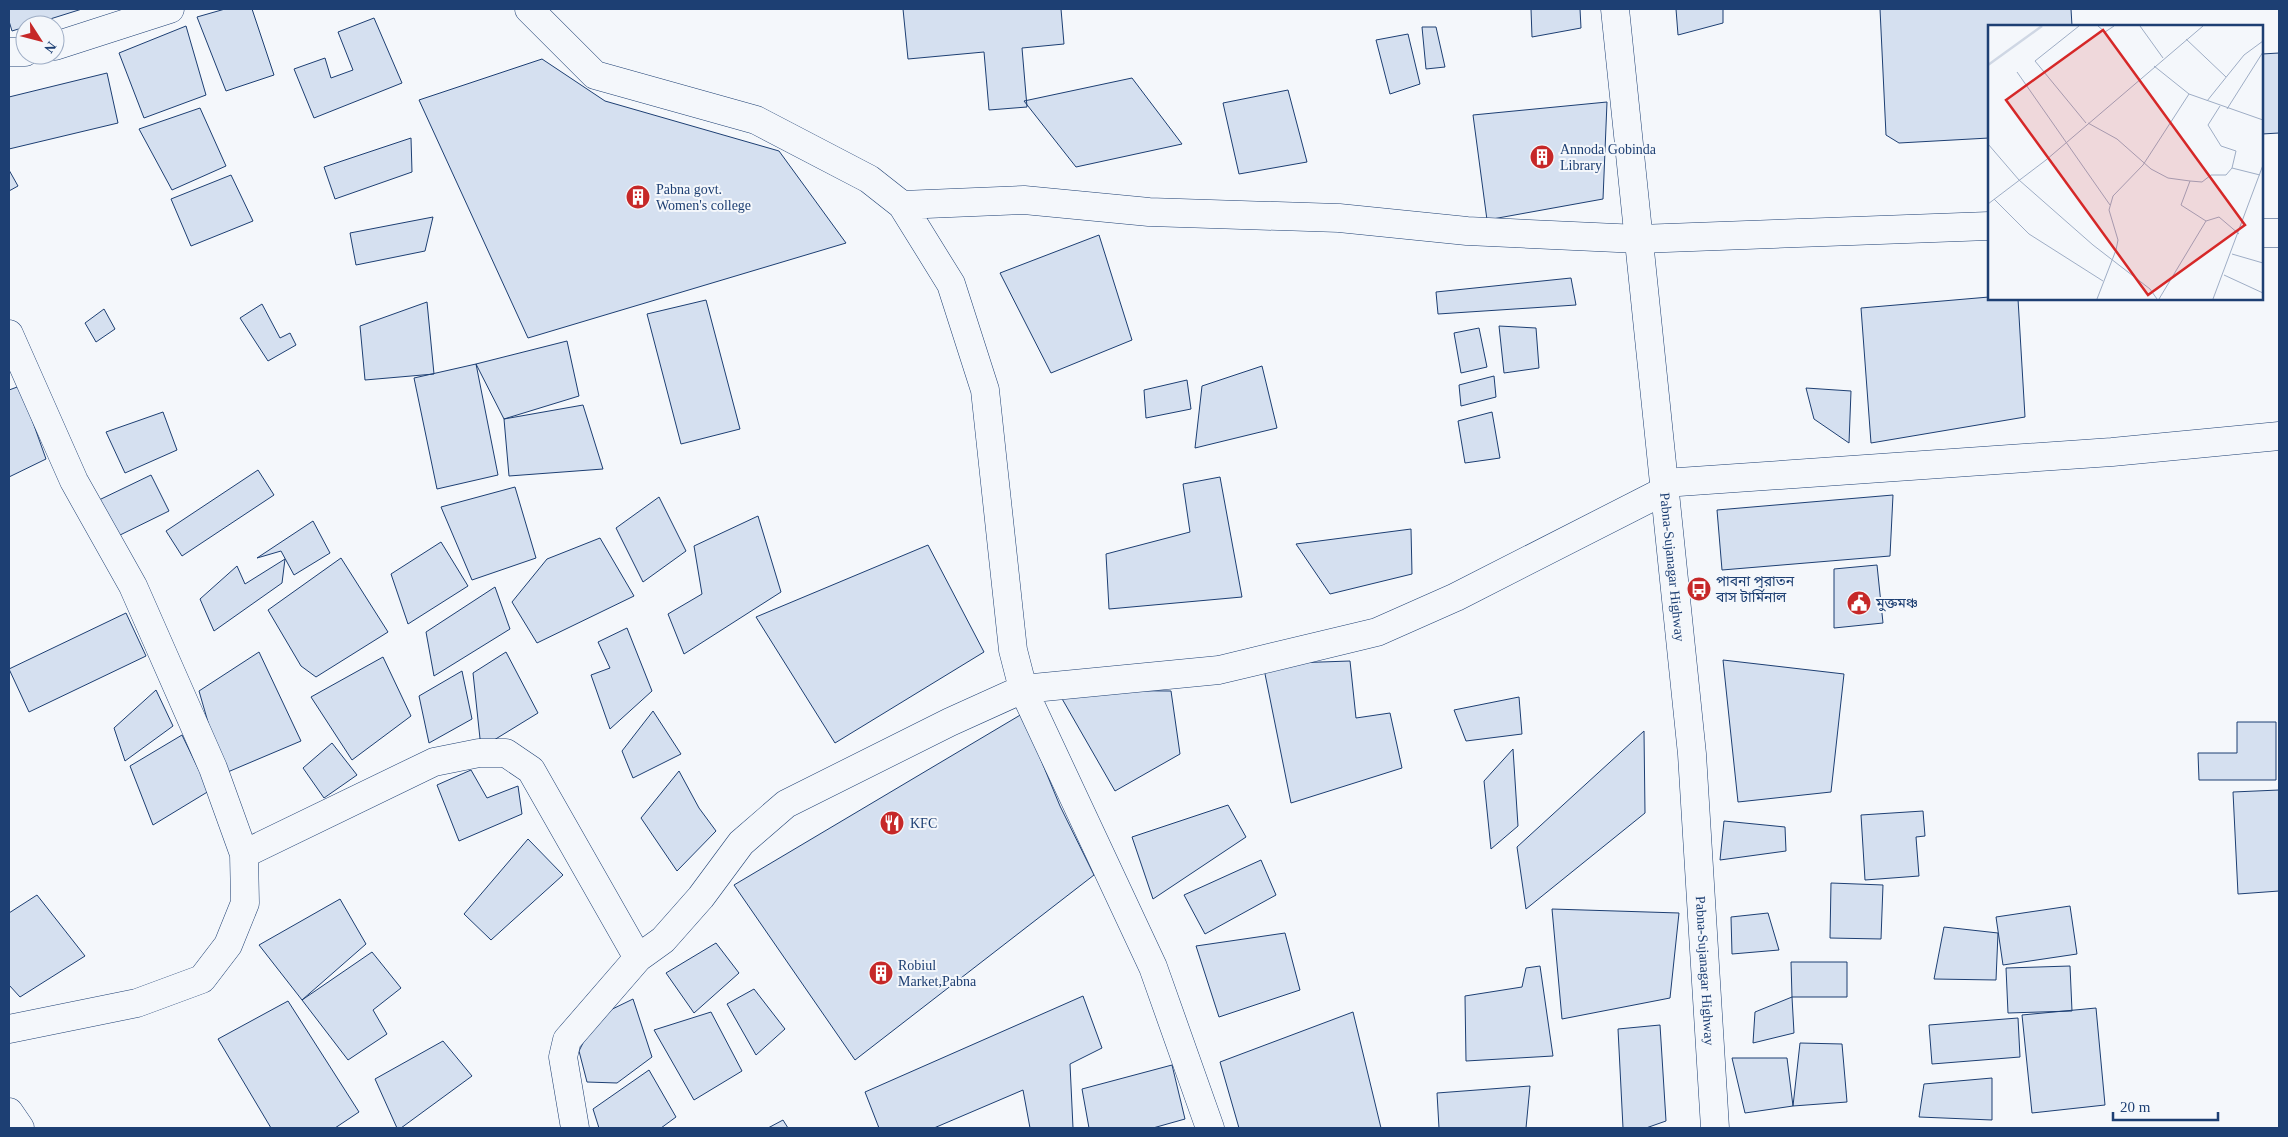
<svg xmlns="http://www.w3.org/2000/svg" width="2288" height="1137" font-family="'Times New Roman','Noto Sans Bengali',serif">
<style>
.building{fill:#d5e0f0;stroke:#1d3f73}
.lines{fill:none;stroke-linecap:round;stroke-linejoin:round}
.minor-casing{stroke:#1d3f73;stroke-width:29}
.highway-casing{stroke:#1d3f73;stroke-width:29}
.minor{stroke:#f4f7fb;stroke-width:28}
.highway{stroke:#f4f7fb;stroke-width:28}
.labels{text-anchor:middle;stroke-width:4;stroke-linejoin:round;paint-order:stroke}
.poi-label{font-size:14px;fill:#1d3f73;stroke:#f4f7fb;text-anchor:start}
.street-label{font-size:14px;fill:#1d3f73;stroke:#f4f7fb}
.inset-river{fill:none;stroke:#cfd7e4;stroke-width:2.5}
.inset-road{fill:none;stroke:#9eadc5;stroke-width:1}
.view{fill:#d62828;fill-opacity:0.15;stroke:#d62828;stroke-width:2.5}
.inset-edge{fill:none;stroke:#1d3f73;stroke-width:2.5}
</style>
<rect width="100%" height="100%" fill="#f4f7fb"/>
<!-- building -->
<path class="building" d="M9,9H82L31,25H25V27L12,31L9,21Z
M225,9H252L274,75L226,91L197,17Z
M903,9H1061L1064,44L1022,48L1027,107L989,110L984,52L908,59Z
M1531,9H1580L1581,28L1532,37Z
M1676,9H1723V23L1678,35Z
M1880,9H2071L2072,26H1989V138L1899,143L1886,135Z
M374,18L402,83L314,118L294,69L325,58L331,78L353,70L338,32Z
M186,26L206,95L144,118L119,53Z
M1422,27H1436L1445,67L1426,69Z
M1408,34L1420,84L1390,94L1376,40Z
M2279,53V133L2262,134V54Z
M542,59L605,101L779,151L846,243L528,338L419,100Z
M107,73L118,123L9,149V97Z
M1132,78L1182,144L1076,167L1024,101Z
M1288,90L1307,162L1239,174L1223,103Z
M1607,102L1603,199L1487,220L1473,115Z
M200,108L226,166L172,190L139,129Z
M411,138L412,172L335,199L324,167Z
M9,170L18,186L9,191Z
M231,175L253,221L191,246L171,199Z
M433,217L425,251L356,265L350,233Z
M1099,235L1132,340L1051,373L1000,273Z
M1571,278L1576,305L1438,314L1436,292Z
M1989,297V299H2018L2025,417L1871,443L1861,308Z
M706,300L740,429L681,444L647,314Z
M427,302L434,374L365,380L360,326Z
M262,304L280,338L290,333L296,345L268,361L240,318Z
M104,309L115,329L96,342L85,323Z
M1499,326L1536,328L1539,368L1504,373Z
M1479,328L1487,367L1461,373L1454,333Z
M567,341L579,396L504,419L476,364Z
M476,364L498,475L437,489L414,378Z
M1262,366L1277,428L1195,448L1202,386Z
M1494,376L1496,397L1461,406L1459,385Z
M1187,380L1191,409L1146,418L1144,390Z
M20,386L46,459L9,477V390Z
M1806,388L1851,391L1849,443L1814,419Z
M583,405L603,469L509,476L504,419Z
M163,412L177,450L125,473L106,432Z
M1492,412L1500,458L1465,463L1458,421Z
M258,470L274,495L182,556L166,531Z
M151,475L169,511L116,537L99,500Z
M1220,477L1242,597L1109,609L1106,554L1190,532L1183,484Z
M515,487L536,558L472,580L441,507Z
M1893,495L1890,556L1722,570L1717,510Z
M659,497L686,551L643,582L616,528Z
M758,516L781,592L684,654L668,614L702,594L694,546Z
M313,521L330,553L294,575L281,551L257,558Z
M1411,529L1412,574L1330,594L1296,544Z
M600,538L634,596L537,643L512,602L547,559Z
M441,542L468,586L408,624L391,574Z
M928,545L984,652L835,743L756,617Z
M341,558L388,632L316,677L301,666L268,610Z
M285,559L282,583L214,631L200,599L237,566L245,584Z
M1877,565L1883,623L1834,628V569Z
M495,587L510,629L434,676L426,632Z
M126,613L146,656L29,712L9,669Z
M627,628L652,691L610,729L591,675L610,668L598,642Z
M259,652L301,741L223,774L199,691Z
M506,652L538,713L481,748L473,673Z
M383,657L411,716L352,760L311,697Z
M1723,660L1844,674L1831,792L1738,802Z
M1350,661L1356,718L1390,713L1402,768L1291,803L1263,664Z
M462,671L472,719L429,743L419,696Z
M156,690L173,726L125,761L114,728Z
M1057,690L1171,691L1180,754L1115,791Z
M1519,697L1522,734L1466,741L1454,710Z
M653,711L681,754L633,778L622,751Z
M1022,714L1060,806L1094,875L855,1060L734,885Z
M2237,722H2276V780H2199L2198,753H2237Z
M1644,731L1645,813L1526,909L1517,847Z
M182,735L209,791L153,825L130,766Z
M332,743L357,775L324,798L303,768Z
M1513,749L1518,826L1491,849L1484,781Z
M471,770L487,798L518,786L522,814L459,841L437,785Z
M679,771L699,808L716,831L677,871L641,818Z
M2279,790V891L2238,894L2233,792Z
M1228,805L1246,837L1153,899L1132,837Z
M1923,811L1925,836L1916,837L1919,876L1865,880L1861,815Z
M1724,821L1785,827L1786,851L1720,860Z
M528,839L563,875L491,940L464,914Z
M1261,860L1276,895L1205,934L1184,895Z
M1831,883L1883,885L1881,939L1830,938Z
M37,895L85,956L20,997L9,985V913Z
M340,899L366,944L302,1000L259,945Z
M2070,906L2077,954L2003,965L1996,917Z
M1552,909L1679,913L1670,998L1562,1019Z
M1768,913L1779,950L1732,954L1731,917Z
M1944,927L1998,933L1996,980L1934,979Z
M1285,933L1300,990L1219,1017L1196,946Z
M716,943L739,973L694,1013L666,973Z
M372,952L401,988L373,1010L387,1034L348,1060L302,1000Z
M1791,962H1847V997H1792Z
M1540,966L1553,1056L1466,1061L1465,996L1522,987L1526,968Z
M2070,966L2072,1011L2008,1013L2006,968Z
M754,989L785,1029L756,1055L727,1004Z
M1083,996L1102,1048L1070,1064L1073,1128H1030L1023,1090L934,1128H879L865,1092Z
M1792,997L1794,1033L1753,1043L1755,1012Z
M633,999L652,1057L617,1083L587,1082L579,1051L596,1017Z
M288,1001L359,1112L335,1128H271L218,1039Z
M2096,1008L2105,1105L2032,1113L2022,1015Z
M711,1012L742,1071L694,1100L654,1030Z
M1353,1012L1381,1128H1239L1220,1062Z
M2018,1018L2020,1057L1932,1064L1929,1025Z
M1660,1025L1666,1121L1646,1128H1623L1618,1029Z
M443,1041L472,1076L401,1128H397L375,1079Z
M1800,1043L1842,1044L1847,1102L1793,1106Z
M1732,1058H1787L1793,1106L1745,1113Z
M1172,1065L1185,1119L1153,1128H1089L1082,1089Z
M649,1070L676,1117L661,1128H599L593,1109Z
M1992,1078V1120L1919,1117L1924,1084Z
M1530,1086L1526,1128H1439L1437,1093Z
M783,1120L788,1128H768Z"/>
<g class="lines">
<defs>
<path id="minor" d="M529,9L595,75L756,120L869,179L902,205L951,284L985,390L1013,650L1023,689L1153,967L1210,1128
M55,46L170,9
M9,52H25
M902,205L1024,200L1149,212L1339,218L1467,231L1639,239L1989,226
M2262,233H2279
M9,334L74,481L133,586L213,768L244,854L245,903L228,945L202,979L137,1003L9,1029
M1664,483L2112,452L2279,436
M244,854L434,762L479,753H506L531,770L638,958L663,940L701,897L741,843L786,804L950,722L1023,689L1219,670L1377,632L1456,597L1664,491
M9,1112L20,1128
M575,1128L563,1057L567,1040L638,958"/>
<g id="highway">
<path id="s1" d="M1615,9L1692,754L1715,1128"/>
</g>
</defs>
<!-- minor casing -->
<use href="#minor" class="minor-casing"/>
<!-- highway casing -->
<use href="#highway" class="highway-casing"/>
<!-- minor -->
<use href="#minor" class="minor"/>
<!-- highway -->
<use href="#highway" class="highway"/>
</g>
<!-- icons -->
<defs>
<symbol id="building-disc" viewBox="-11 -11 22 22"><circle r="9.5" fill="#c62828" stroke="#f4f7fb"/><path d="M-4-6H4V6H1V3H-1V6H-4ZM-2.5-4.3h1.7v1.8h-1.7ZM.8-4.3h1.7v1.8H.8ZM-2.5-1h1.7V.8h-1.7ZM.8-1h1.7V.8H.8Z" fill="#fff"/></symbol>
<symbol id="bus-disc" viewBox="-11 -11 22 22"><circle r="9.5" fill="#c62828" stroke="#f4f7fb"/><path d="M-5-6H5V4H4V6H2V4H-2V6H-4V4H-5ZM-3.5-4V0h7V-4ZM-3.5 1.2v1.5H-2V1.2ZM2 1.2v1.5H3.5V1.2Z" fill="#fff"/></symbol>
<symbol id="civic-disc" viewBox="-11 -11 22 22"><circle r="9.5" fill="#c62828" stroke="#f4f7fb"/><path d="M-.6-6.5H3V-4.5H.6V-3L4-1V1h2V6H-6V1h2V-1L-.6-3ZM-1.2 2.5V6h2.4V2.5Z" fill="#fff"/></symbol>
<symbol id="restaurant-disc" viewBox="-11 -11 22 22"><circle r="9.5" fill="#c62828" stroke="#f4f7fb"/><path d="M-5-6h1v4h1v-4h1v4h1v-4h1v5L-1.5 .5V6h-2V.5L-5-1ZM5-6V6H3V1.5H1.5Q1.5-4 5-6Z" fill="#fff"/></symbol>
</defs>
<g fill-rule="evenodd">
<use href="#building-disc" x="1528" y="143" width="28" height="28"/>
<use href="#building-disc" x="624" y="183" width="28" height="28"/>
<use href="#bus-disc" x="1685" y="575" width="28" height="28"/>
<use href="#civic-disc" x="1845" y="589" width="28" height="28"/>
<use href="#restaurant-disc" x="878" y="809" width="28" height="28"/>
<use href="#building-disc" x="867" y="959" width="28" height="28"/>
</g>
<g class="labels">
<!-- poi labels -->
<g class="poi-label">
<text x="1560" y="154">Annoda Gobinda<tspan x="1560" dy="16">Library</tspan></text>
<text x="656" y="194">Pabna govt.<tspan x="656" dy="16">Women's college</tspan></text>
<text x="1716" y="586">পাবনা পুরাতন<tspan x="1716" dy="16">বাস টার্মিনাল</tspan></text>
<text x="1876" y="608">মুক্তমঞ্চ</text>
<text x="910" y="828">KFC</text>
<text x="898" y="970">Robiul<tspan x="898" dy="16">Market,Pabna</tspan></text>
</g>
<!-- street labels -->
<g class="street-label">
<text dy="5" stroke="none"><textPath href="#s1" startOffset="561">Pabna-Sujanagar Highway</textPath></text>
<text dy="5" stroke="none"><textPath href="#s1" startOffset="966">Pabna-Sujanagar Highway</textPath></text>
</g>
</g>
<!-- overview -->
<g transform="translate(1988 25)">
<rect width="275" height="275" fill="#f4f7fb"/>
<path class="inset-river" d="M0,40L54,1"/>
<path class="inset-road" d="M91,1L47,36L98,98M110,1L117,7L126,1M152,1L175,33M198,14L238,52M166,41L201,69L275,95M29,47L122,180M219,76L256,30L275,16M232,81L220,100L233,121L248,126L244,143M239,84L275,27M100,98L129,114L163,144L180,153L202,156L193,180L218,196M0,119L31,155L105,220L162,264L169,274M202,156L214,157L223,150H238L244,143L272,150M6,174L41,209L115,256M0,179L58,135L215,1M244,229L275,238M236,250L275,268M109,274L128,225L130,215L121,185L125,171L155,140L201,69M171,274L218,196L231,192L251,209M225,274L275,140"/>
<path class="view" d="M115,5L257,200L160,270L18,75Z"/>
<rect width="275" height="275" class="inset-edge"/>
</g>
<!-- border -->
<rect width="2288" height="1137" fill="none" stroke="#1d3f73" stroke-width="20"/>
<!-- north arrow -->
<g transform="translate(40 40) rotate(126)"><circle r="24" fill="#f4f7fb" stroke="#9eadc5"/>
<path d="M0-4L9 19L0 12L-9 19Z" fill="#c62828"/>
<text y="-8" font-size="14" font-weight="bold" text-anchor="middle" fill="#1d3f73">N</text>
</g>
<!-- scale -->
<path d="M2113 1112v8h105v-8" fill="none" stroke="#1d3f73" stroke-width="2.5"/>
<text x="2120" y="1112" font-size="15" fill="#1d3f73" stroke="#f4f7fb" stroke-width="4" paint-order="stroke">20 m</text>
</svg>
